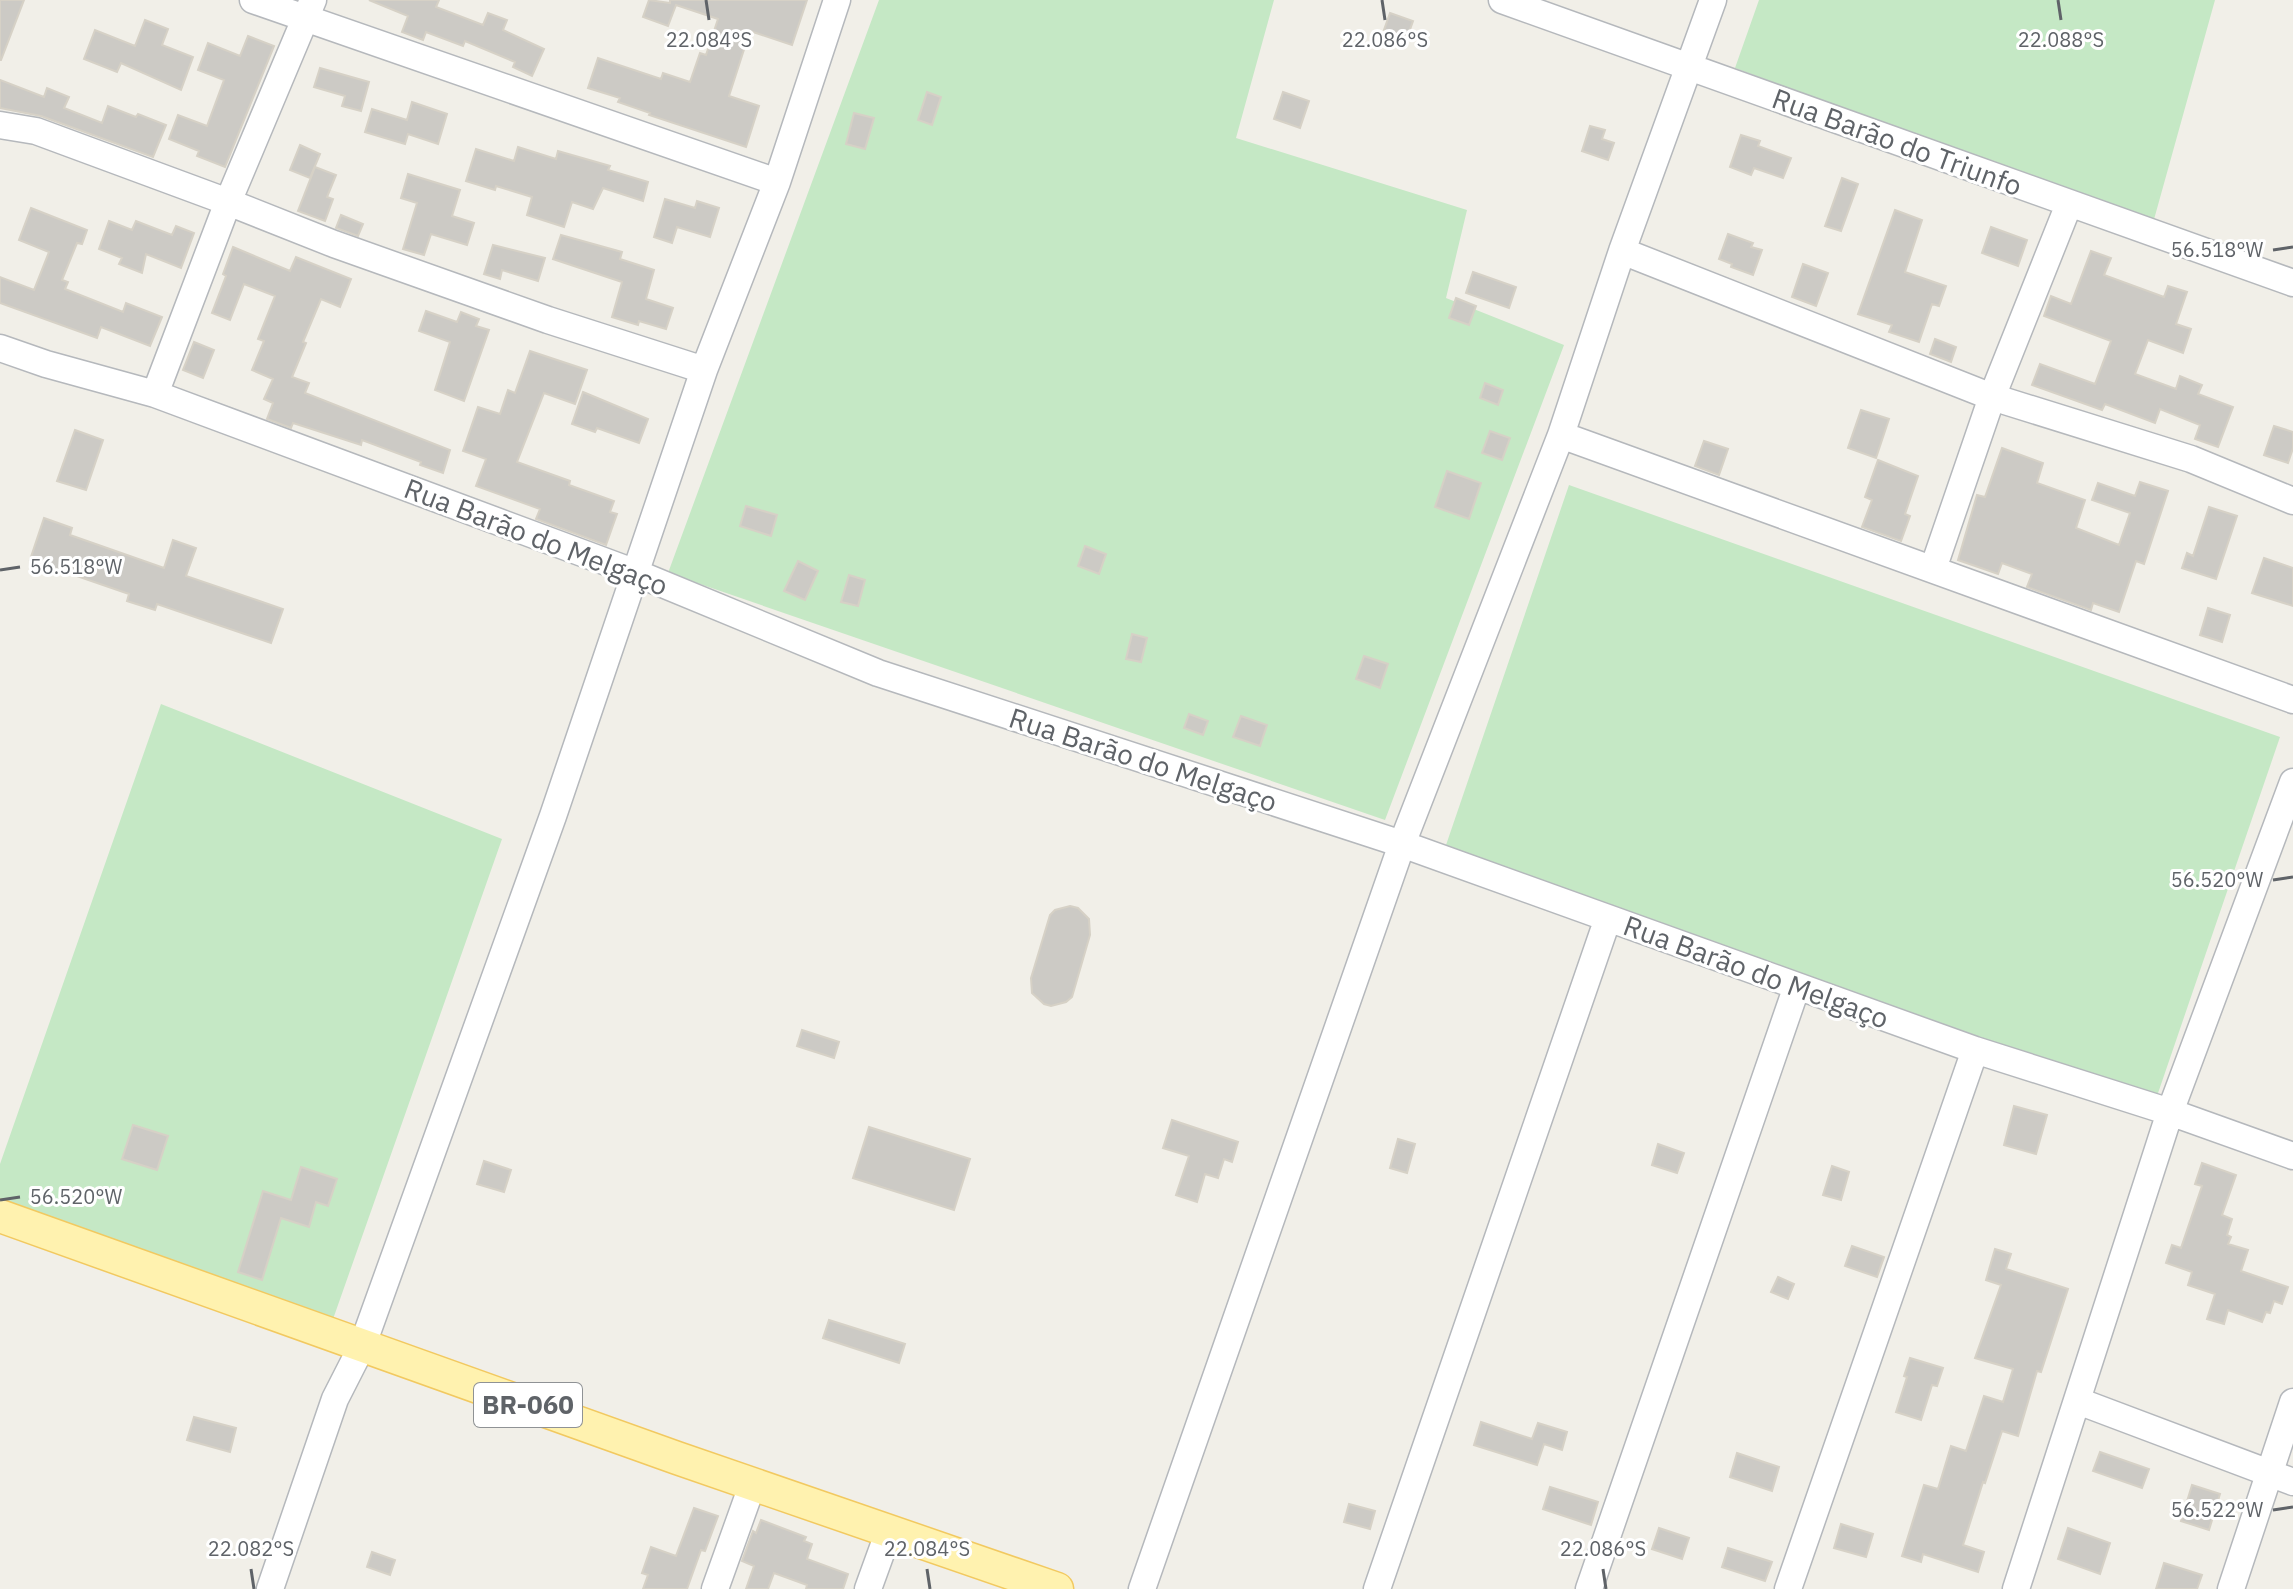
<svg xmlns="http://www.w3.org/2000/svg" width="2293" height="1589" font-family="'IBM Plex Sans',sans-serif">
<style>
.green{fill:#c5e8c5}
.building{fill:#cccac5;stroke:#d6d1c6;stroke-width:2}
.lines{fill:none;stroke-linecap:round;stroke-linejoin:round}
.minor-casing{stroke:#b5b8bc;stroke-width:29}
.major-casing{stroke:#f2c960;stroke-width:35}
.minor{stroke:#fff;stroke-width:26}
.major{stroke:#fff2af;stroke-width:32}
.ticks{fill:none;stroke:#5f6368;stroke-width:3}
.labels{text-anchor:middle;stroke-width:6;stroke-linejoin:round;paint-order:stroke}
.shield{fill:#fff;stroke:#8f9295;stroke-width:2}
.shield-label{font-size:26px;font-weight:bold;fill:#5f6368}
.street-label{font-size:28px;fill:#5f6368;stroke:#fff}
.ticks-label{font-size:20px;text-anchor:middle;fill:#5f6368;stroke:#fff;stroke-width:6;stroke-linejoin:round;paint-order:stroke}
</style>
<rect width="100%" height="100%" fill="#f1efe8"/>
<!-- green -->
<path class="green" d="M879,0H1274L1236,138L1467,210L1446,298L1564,345L1385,820L668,573Z
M1759,0H2215L2153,223L1735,68Z
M1569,485L2280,737L2156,1099L1445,848Z
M161,704L502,839L332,1322L0,1202V1164Z"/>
<!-- building -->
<path class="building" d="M0,0H24L1,60H0Z
M369,0H439L436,7L483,25L488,13L507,20L503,30L544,49L532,76L513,67L515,62L465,41L463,46L426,32L423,40L402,32L408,16Z
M649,0L670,3V0H807L792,45L750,31L729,96L759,106L746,147L649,115L650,113L618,102L620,98L588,88L598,58L661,79L663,73L690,82L700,53L706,55L718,19L676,5L668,26L643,17Z
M1390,13L1413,21L1407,38L1384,30Z
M145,20L168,29L162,45L193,57L181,90L121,63L117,72L84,59L95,30L135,46Z
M248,36L274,46L225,167L197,156L199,151L169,139L178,115L207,126L224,80L198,70L208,43L240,56Z
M320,68L369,82L361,111L342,106L345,96L314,87Z
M0,80L44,97L47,88L69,97L64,108L102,123L108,106L136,117L138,114L166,125L153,157L41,116L0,108Z
M927,92L941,97L932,125L918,120Z
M1283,92L1309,101L1300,128L1274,119Z
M412,102L447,114L438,144L408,134L405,144L365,132L372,109L407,120Z
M854,113L874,118L865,149L846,144Z
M1590,126L1605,130L1602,139L1614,143L1608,160L1582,151Z
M1741,135L1760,141L1758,146L1791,158L1783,178L1754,168L1751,175L1730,167Z
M300,145L320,154L310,178L290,170Z
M518,147L556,159L558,151L610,166L608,170L648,182L643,201L603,188L593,209L572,202L564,227L527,215L532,197L496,186L495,190L466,181L476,149L514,161Z
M315,167L336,175L327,197L333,199L325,221L298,211Z
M408,174L460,190L452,216L474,223L467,245L431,234L424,255L403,249L417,203L401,198Z
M1842,178L1858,184L1841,231L1825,226Z
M665,199L695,208L697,201L719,208L710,237L677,227L672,243L654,237Z
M31,208L87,230L82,244L77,243L62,280L68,282L65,289L123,312L126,303L162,317L150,346L101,327L97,338L0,303V277L34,290L49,252L19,240Z
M1895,210L1922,220L1905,272L1946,286L1939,306L1932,304L1919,342L1889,332L1892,325L1858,314Z
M341,215L363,224L358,236L336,228Z
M109,221L132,230L136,221L172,235L176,226L194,233L181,268L146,254L142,273L119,264L122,258L99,249Z
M1991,227L2027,240L2018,266L1982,253Z
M1728,234L1753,243L1751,247L1762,250L1753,275L1731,267L1732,264L1719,259Z
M561,235L622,252L620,259L654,270L646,299L673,308L666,329L639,321L638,325L612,317L622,282L553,259Z
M493,245L545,258L538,281L502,270L500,279L484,274Z
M233,247L290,271L296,257L351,279L340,307L321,299L303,342L306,343L292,377L309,383L305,393L450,450L443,473L420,465L421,462L362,440L361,445L293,423L291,428L267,419L273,403L264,399L273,379L252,370L264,341L258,339L275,296L244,284L230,320L212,313L226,276L223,274Z
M2091,251L2111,258L2104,275L2164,297L2168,286L2187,292L2176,324L2191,329L2183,353L2148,340L2135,374L2176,389L2180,376L2202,385L2198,394L2233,407L2218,447L2195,439L2200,425L2160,409L2155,423L2105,404L2102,410L2032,385L2040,364L2095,384L2111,341L2044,316L2051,296L2071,304Z
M1803,264L1828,273L1816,306L1792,297Z
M1473,272L1516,287L1509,308L1466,293Z
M1456,298L1476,306L1469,325L1449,318Z
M426,311L457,322L461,312L479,319L476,326L489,330L464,401L435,390L450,342L419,331Z
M1935,339L1956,347L1951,362L1930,354Z
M194,342L214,350L203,378L183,370Z
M530,351L587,370L575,404L544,393L517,462L570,481L569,485L614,501L610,512L617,514L606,545L536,519L540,509L476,486L486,459L463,451L478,407L500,414L508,390L515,393Z
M1485,383L1503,390L1498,405L1480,398Z
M583,392L648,419L639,443L597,428L595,432L572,424Z
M1861,410L1889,419L1876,458L1848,448Z
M2274,426L2293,432V448L2288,463L2264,455Z
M75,430L103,440L86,490L57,481Z
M1490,431L1510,438L1502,460L1482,453Z
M1704,441L1728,449L1719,475L1695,466Z
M2002,448L2043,463L2037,483L2085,500L2076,528L2119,545L2130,513L2092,500L2098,483L2135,496L2140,482L2168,491L2144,564L2136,561L2119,612L2093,603L2091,610L2027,587L2032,574L2002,563L1998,574L1958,560L1977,495L1985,497Z
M1878,460L1918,476L1905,514L1910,516L1901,541L1862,527L1872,500L1865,497Z
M1447,471L1481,483L1469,519L1435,507Z
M746,506L777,515L771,536L740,526Z
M2209,507L2237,516L2216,579L2182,568L2187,553L2193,556Z
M44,518L72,528L70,535L164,568L173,540L196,548L186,576L283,609L271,643L157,604L155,610L127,601L129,594L30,560Z
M1085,546L1106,554L1099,574L1078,566Z
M2264,558L2293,568V606L2252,593Z
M798,561L818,571L805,600L784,591Z
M849,575L865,580L858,606L841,602Z
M2208,608L2230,615L2222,642L2200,635Z
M1132,634L1147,638L1141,662L1126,659Z
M1364,656L1388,664L1380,688L1356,679Z
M1189,714L1208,721L1203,735L1184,728Z
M1241,716L1267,725L1260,746L1233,737Z
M1070,906L1078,908L1089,919L1090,935L1072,997L1066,1002L1051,1006L1044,1004L1032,993L1031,978L1050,915L1055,910Z
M802,1030L839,1042L834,1058L797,1046Z
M2014,1106L2047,1115L2036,1154L2004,1145Z
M1172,1120L1238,1142L1232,1162L1224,1159L1218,1178L1205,1174L1197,1202L1176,1195L1189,1156L1163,1148Z
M133,1125L168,1136L157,1170L122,1159Z
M869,1127L970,1159L954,1210L853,1178Z
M1398,1139L1415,1144L1407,1173L1390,1168Z
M1658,1144L1684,1153L1677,1173L1652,1165Z
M484,1161L511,1170L504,1192L477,1184Z
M2202,1163L2236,1175L2222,1215L2232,1219L2227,1235L2231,1237L2228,1244L2248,1250L2241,1271L2288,1287L2282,1304L2274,1301L2270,1313L2266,1312L2262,1322L2228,1310L2224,1324L2207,1319L2215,1294L2188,1285L2192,1272L2166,1263L2172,1245L2181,1248L2202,1186L2195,1184Z
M1832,1166L1849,1172L1841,1200L1823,1195Z
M301,1167L337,1179L328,1206L316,1202L309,1227L281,1218L262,1280L238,1272L263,1191L291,1200Z
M1852,1246L1884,1257L1877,1277L1845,1266Z
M1995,1249L2011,1254L2006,1269L2068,1289L2041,1372L2037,1371L2018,1436L2002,1431L1985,1483L1983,1482L1963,1545L1984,1552L1978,1572L1923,1554L1921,1562L1902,1556L1924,1485L1938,1489L1951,1446L1966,1451L1984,1396L2003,1402L2013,1369L1975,1358L2001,1285L1986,1280Z
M1778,1277L1794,1284L1788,1299L1771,1292Z
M829,1320L905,1344L899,1363L823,1338Z
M1910,1358L1943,1368L1937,1386L1932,1385L1921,1420L1896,1412L1907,1377L1904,1376Z
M194,1417L236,1428L230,1452L187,1440Z
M1481,1422L1532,1439L1538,1423L1567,1432L1562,1450L1544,1444L1537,1465L1474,1445Z
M2100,1452L2149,1469L2142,1488L2093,1471Z
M1737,1453L1779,1467L1772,1491L1730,1477Z
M2192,1485L2220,1494L2209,1530L2181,1521Z
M1550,1487L1598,1502L1591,1525L1543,1509Z
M1349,1504L1375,1511L1370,1529L1344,1522Z
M694,1508L718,1516L705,1551L701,1550L687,1589H643L648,1575L642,1573L651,1547L676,1556Z
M761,1520L806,1537L804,1541L812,1544L807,1559L848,1574L843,1589H806L807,1585L774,1573L768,1589H746L754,1566L742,1561L753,1531L756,1533Z
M1841,1524L1873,1534L1866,1557L1834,1548Z
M1659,1528L1689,1538L1682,1559L1652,1549Z
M2068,1528L2110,1543L2100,1574L2058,1559Z
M1728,1548L1772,1562L1765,1581L1722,1567Z
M372,1552L395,1560L390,1575L367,1567Z
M2164,1563L2202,1575L2197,1589H2156Z"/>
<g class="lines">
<defs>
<path id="minor" d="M253,0L777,182
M1502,0L2293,283
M0,125L36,131L228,202L334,244L548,320L704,370
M1622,251L1992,397L2191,459L2293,501
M0,348L46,364L155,394L636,573L878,673L1402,844L1975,1050L2170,1112L2293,1156
M155,394L228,202L313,0
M1561,435L2293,700
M1933,569L1992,397L2069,204
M2078,1401L2293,1482
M270,1589L335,1399L363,1344L553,816L704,370L777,182L837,0
M715,1589L753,1483
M868,1589L889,1531
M1142,1589L1402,844L1561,435L1622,251L1713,0
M1377,1589L1608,918
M1589,1589L1797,986
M1788,1589L1975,1050
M2016,1589L2170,1112L2293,782
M2231,1589L2293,1402"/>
<path id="major" d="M0,1216L677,1458L1057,1589"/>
</defs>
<!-- minor casing -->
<use href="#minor" class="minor-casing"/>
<!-- major casing -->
<use href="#major" class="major-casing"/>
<!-- minor -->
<use href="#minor" class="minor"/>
<!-- major -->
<use href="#major" class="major"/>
</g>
<!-- ticks -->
<path class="ticks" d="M706,0L709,20M1382,0L1385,20M2058,0L2061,20M2273,250L2293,247M0,570L20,567M2273,880L2293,877M0,1200L20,1197M2273,1510L2293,1507M251,1569L254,1589M927,1569L930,1589M1603,1569L1606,1589"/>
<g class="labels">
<!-- shield labels -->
<rect class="shield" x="474" y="1383" width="108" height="44" rx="6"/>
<g class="shield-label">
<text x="528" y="1414">BR-060</text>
</g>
<!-- street labels -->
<g class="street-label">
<text transform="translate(1897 142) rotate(20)" y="10">Rua Barão do Triunfo</text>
<text transform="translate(536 537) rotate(21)" y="10">Rua Barão do Melgaço</text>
<text transform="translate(1143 760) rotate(18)" y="10">Rua Barão do Melgaço</text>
<text transform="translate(1756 972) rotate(20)" y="10">Rua Barão do Melgaço</text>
</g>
</g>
<g class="ticks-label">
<text x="709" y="47">22.084°S</text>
<text x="1385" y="47">22.086°S</text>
<text x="2061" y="47">22.088°S</text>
<text x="2217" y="257">56.518°W</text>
<text x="76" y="574">56.518°W</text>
<text x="2217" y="887">56.520°W</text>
<text x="76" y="1204">56.520°W</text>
<text x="2217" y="1517">56.522°W</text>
<text x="251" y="1556">22.082°S</text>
<text x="927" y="1556">22.084°S</text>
<text x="1603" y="1556">22.086°S</text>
</g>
</svg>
